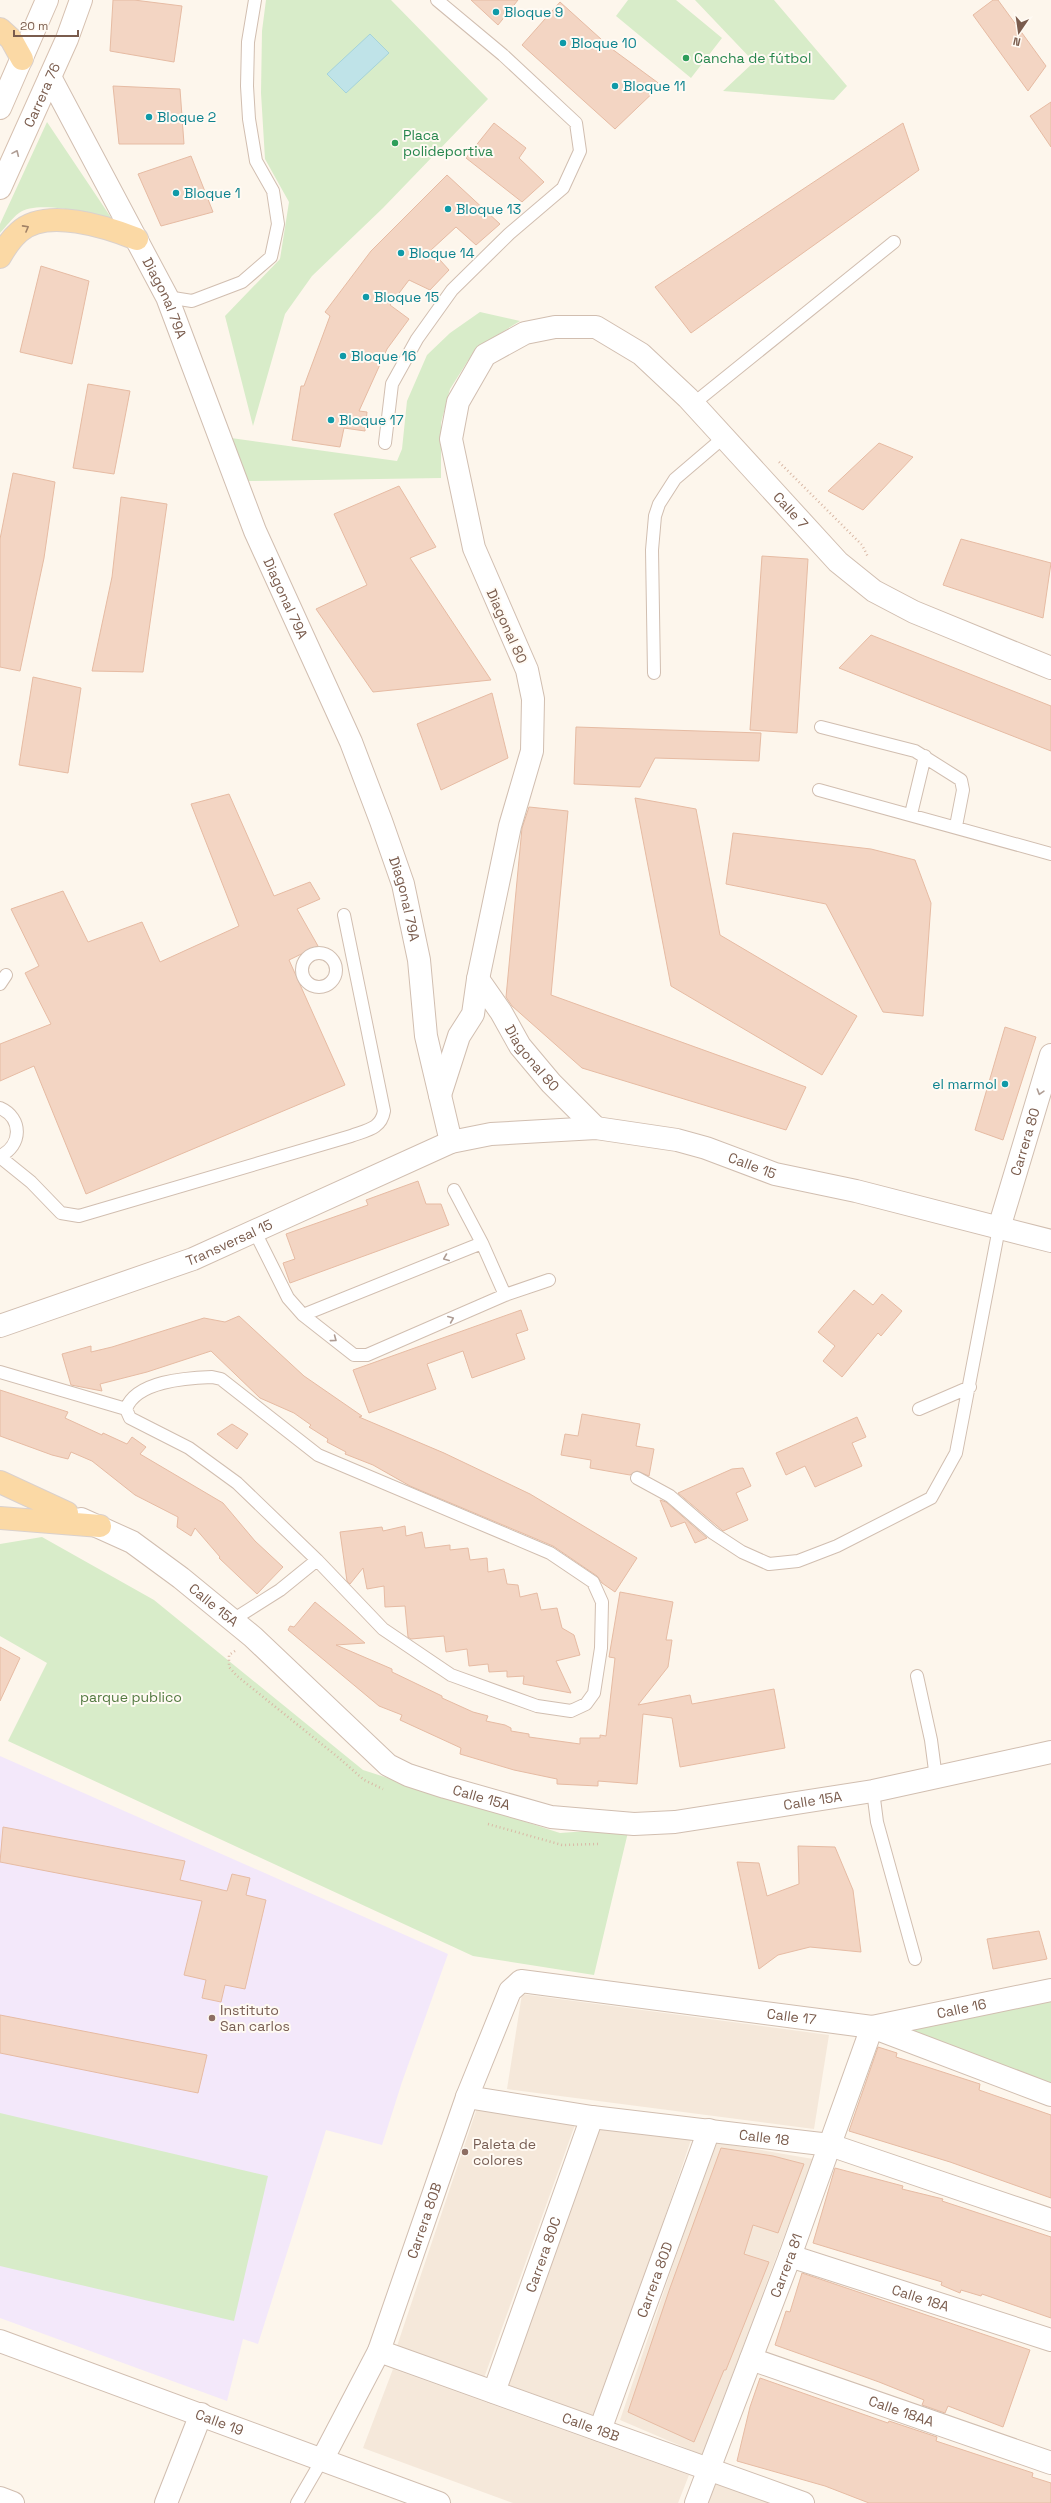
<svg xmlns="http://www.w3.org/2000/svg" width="1051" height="2503" font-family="'Space Grotesk',sans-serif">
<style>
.residential{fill:#f5e8da}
.education{fill:#f3e8fa}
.green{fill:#d8ecc9}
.water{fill:#bfe3e8;stroke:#a5d3da}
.building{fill:#f3d5c3;stroke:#e6bba3}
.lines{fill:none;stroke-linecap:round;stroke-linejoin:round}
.service-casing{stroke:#d1beb0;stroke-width:14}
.minor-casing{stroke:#d1beb0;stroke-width:24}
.tertiary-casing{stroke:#d1beb0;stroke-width:24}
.secondary-casing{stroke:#d6c0b0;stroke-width:24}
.primary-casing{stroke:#dad1cd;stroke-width:24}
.path{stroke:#d9b8a5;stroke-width:2.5;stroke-dasharray:1 3;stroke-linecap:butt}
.service{stroke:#fff;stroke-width:12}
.minor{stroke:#fff;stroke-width:22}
.tertiary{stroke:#fff;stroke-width:22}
.secondary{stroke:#fff;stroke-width:22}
.primary{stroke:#fbd9a5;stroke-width:22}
.oneway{stroke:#af9d94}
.oneway2{stroke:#a18267}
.culture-dot{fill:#0f9aa8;stroke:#fffaf3;stroke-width:1.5}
.leisure-dot{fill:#2e9e5b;stroke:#fffaf3;stroke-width:1.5}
.education-dot{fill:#8d6e63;stroke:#fffaf3;stroke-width:1.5}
.labels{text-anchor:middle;stroke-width:4;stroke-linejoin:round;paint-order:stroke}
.culture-label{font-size:14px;fill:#0d838f;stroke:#fffaf3;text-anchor:start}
.leisure-label{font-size:14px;fill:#27864d;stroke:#fffaf3;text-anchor:start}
.street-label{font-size:14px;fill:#7a5c4d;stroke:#fffaf3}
.park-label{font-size:14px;fill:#537a41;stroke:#fffaf3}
.education-label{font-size:14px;fill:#785e54;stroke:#fffaf3;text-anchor:start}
</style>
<rect width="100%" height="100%" fill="#fdf6ec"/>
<!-- residential -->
<path class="residential" d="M522,1994L829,2035L814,2129L507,2089Z
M478,2105L576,2122L484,2378L397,2346Z
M598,2128L691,2140L597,2417L508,2385Z
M715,2142L813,2159L702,2455L620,2420Z
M393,2369L689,2475L678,2503H513L363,2448Z
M710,2480L773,2503H703Z"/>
<!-- education -->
<path class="education" d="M0,1756L448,1954L402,2082L382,2145L326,2130L258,2344L243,2339L227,2401L0,2318Z"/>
<!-- green -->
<path class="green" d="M266,0H391L488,99L383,208L312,276L285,314L253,426L225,316L280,259L289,202L265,159L261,93L262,31Z
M628,0H676L722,38L691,78L616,16Z
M695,0H774L847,86L834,100L723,91L754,62Z
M47,122L112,219C91,214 38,199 19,213C12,218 6,227 0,233V224Z
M480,312L520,321L476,348L450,389L441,423V478L248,481L231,438L397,461L402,449L407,401L427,355L450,333Z
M42,1537L154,1600L363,1770L560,1833L629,1828L594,1975L473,1956L8,1741L47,1663L0,1636V1544Z
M1051,1990V2095L872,2027Z
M0,2113L268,2176L234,2321L0,2266Z"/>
<!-- water -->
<path class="water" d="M370,34L389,53L346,93L327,74Z"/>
<!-- building -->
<path class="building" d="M113,0H134L182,6L174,62L110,51Z
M471,0H518L498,25Z
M993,0H998L1046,66L1028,91L973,15Z
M560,2L612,49L661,85L615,129L522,45Z
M113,86L180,89L184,144H119Z
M1051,102V147L1030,116Z
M494,123L526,148L519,158L544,182L522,202L466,158Z
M903,123L919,170L691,333L655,287Z
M191,156L213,212L161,226L138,174Z
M447,175L500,224L476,245L456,227L431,250L449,270L430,290L409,280L390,305L409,319L387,349L359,411L367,412L365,431L344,428L340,447L292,440L301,386H304L330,316L325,312L371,251Z
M41,266L89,281L72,364L20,352Z
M88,384L130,391L114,474L73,468Z
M879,443L913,457L863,510L828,491Z
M13,473L55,482L44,558L20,671L0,667V539Z
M399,486L436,547L410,558L491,680L373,692L316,609L367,585L334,514Z
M121,497L167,504L143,672L92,671L112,577Z
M961,539L1051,563L1043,618L943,585Z
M762,556L808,559L797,733L750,730Z
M871,635L1051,706V751L839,668Z
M33,677L81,688L68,773L19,765Z
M492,693L508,758L441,790L417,724Z
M576,727L761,733L759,761L655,758L640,787L574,784Z
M229,794L274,896L310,882L320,899L297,909L318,946L289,960L345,1085L86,1194L34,1066L0,1081V1044L51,1024L25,973L39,966L11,909L63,891L88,942L142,922L160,962L239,926L191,804Z
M635,798L696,809L720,935L857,1016L822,1075L671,986Z
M529,807L568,811L551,995L806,1087L786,1130L582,1068L512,1006L506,997L522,828Z
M733,833L871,849L915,860L931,903L923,1016L883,1012L826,904L726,884Z
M1005,1027L1036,1037L1003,1140L975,1130Z
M418,1181L426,1204H441L449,1225L290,1283L283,1263L295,1259L286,1234L368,1205L366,1200Z
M854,1290L873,1305L882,1294L902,1311L881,1336L878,1333L842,1377L823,1361L835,1346L818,1332Z
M521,1310L528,1330L516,1334L525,1359L472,1378L463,1351L427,1364L436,1389L369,1413L353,1370Z
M239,1316L304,1376L362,1416L359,1417L444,1453L530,1494L637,1558L615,1592L602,1583L597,1576L553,1546L410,1486L373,1465L345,1454L346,1452L327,1442L328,1439L309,1427L311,1425L294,1413L260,1398L211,1351L147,1372L100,1384L102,1391L71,1385L62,1354L91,1346V1352L112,1347L204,1318L225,1322Z
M0,1390L68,1412L65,1418L102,1435L103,1433L127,1444L132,1437L146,1447L140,1454L223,1503L255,1541L283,1567L257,1594L219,1558L220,1557L195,1528L191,1536L177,1527L178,1517L135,1495L92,1461L71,1452L68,1459L52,1455L0,1436Z
M582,1414L640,1424L636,1446L654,1449L649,1476L637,1471L630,1475L590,1468L591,1460L561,1455L565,1434L578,1436Z
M857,1417L866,1437L852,1443L862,1466L815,1487L805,1466L786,1475L776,1453Z
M232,1424L248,1434L237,1449L217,1434Z
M743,1468L751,1486L736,1493L748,1520L723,1531L678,1493L732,1469Z
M660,1500L666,1502L707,1538L695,1543L685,1522L671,1527Z
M405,1526L406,1536L422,1532L425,1548L450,1545V1550L468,1548L470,1560L487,1558L488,1572L504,1569L507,1584L518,1585L520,1597L537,1593L541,1610L557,1608L562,1628L574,1635L580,1655L556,1661L571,1693L523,1684L524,1676L507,1677V1671L489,1672L488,1664L469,1666L467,1649L446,1652L444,1636L411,1639L408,1637L405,1606L385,1607L384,1586L367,1589L363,1568L350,1584L347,1581L340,1532L382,1527L383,1531Z
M620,1592L673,1602L666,1640H672L668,1667L638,1705L690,1695L692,1704L774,1689L785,1748L680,1767L672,1718L643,1714L637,1784L598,1781V1786L557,1784V1779L514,1770L460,1754L461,1748L400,1720L402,1715L379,1706L288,1630L290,1626L294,1627L315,1602L365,1643L336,1645L392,1669V1672L442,1696V1698L473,1712L488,1716L486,1721L505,1725L511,1728V1731L529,1734V1737L580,1744V1738H600V1735L606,1736L615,1658L609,1657Z
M0,1647L20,1658L0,1701Z
M3,1827L185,1861L180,1880L227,1891L232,1874L250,1878L246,1895L266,1900L245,1989L225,1985L221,2002L202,1998L206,1980L184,1975L202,1901L0,1862Z
M798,1846L835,1847L853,1890L861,1952L810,1947L778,1955L759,1969L737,1862L759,1863L767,1896L799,1884Z
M1039,1931L1047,1959L993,1969L987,1939Z
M0,2015L207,2055L198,2093L0,2053Z
M878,2047L897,2053L896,2057L980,2084L979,2090L1051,2115V2198L950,2162L849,2131Z
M721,2148L773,2156L804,2164L778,2233L753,2225L744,2254L769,2262L726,2370H724L694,2442L628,2412L670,2288Z
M835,2168L903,2186L902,2189L943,2199L942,2201L1051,2237V2318L982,2294L981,2296L961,2290L960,2293L941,2285L942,2282L813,2243Z
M802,2273L1030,2350L1003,2427L948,2406L945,2413L922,2405L924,2400L879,2382L775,2345L786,2311L790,2312Z
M760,2378L888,2423L889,2421L937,2437L936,2441L1033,2473L1032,2477L1051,2483V2503H869L825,2486L737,2461L750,2407Z"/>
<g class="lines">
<defs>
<path id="service" d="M167,297L192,301L242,282L271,257L278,224L273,191L256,161L249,119L247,86L248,42L255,0
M693,404L894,242
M385,443L392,384L417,339L452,290L509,234L563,188L580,151L576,123L503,55L437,0
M654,673L652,550L655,516L659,504L675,479L723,438
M821,727L915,751L961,780L963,790L956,826
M819,790L1051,854
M911,814L925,756
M302 970a17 17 0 1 1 34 0a17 17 0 1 1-34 0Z
M0,984L6,975
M0,1108C23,1118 22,1146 0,1156
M0,1157L31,1182L61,1213L79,1216L351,1136C367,1130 381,1129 384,1111L344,915
M255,1232L288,1298L303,1315L354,1355H367L505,1295L482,1243L454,1190
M505,1295L549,1280
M303,1315L482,1243
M0,1372L126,1409
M212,1377L221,1379L318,1455L550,1553L593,1582L602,1602L601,1648L594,1693L586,1704L571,1711L537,1706L451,1675L383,1629L317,1560L237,1483L189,1448L130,1418L126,1409C136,1381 186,1378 212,1377Z
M919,1409L970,1387
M637,1478L670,1496L713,1533L742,1552L769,1564L798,1561L837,1546L931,1498L956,1453L999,1228
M231,1621L280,1590L317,1560
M917,1676L931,1740L936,1778
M873,1791L877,1822L915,1959
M297,2503L322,2460"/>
<g id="minor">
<path id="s1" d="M50,77L167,297L255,531L351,742L381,821L403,884L419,960L426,1036L451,1142"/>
<path id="s2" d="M478,979L501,1012L520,1046L551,1083L596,1128"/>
<path id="s3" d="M440,1095L459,1036L473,1014L478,979L510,826L532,751L533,699L527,670L474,548L451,439L458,402L485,355L525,333L555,327H596L641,354L688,398L838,562L874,591L914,612L1051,668"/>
<path id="s4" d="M999,1228L1051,1055"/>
<path id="s5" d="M0,1326L193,1259L451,1142L491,1134L596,1128L677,1140L706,1148L775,1174L856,1191L1051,1241"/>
<path id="s6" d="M467,2097L592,2117L830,2145L1051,2220"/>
<path id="s7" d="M790,2256L1051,2340"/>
<path id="s8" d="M0,2341L439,2503"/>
<path id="s9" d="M379,2351L803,2503"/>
<path id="s10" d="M751,2359L1051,2463"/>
<path id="s11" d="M494,2392L592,2117"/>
<path id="s12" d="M600,2430L709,2130"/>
<path id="s13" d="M322,2460L379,2351L467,2097L510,1991L521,1981L872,2027L1051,2095"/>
<path d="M0,2498L13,2503"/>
<path d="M166,2503L201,2414"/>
<path id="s14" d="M696,2503L790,2256L872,2027L1051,1990"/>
</g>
<g id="tertiary">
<path id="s15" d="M81,1519L132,1542L181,1578L253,1637L388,1765L408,1775L445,1787L551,1817L634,1824L675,1822L873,1791L1051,1752"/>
</g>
<g id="secondary">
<path d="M0,108L47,0"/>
<path id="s16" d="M0,188L67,39L81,0"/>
</g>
<path id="primary" d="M0,29L11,39L22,59
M0,257C5,248 11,239 19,232C46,207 107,227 137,239
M0,1482L67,1513
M0,1518L100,1526"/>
</defs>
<!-- service casing -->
<use href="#service" class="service-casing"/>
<!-- minor casing -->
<use href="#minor" class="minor-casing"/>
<!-- tertiary casing -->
<use href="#tertiary" class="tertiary-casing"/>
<!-- secondary casing -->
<use href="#secondary" class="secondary-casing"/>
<!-- primary casing -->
<use href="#primary" class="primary-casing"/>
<!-- path -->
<path class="path" d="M779,462L862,545L868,557
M235,1651L229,1655V1667L237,1676L339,1758L364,1780L383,1789
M488,1824L562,1845L598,1844"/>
<!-- service -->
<use href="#service" class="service"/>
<!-- minor -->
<use href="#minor" class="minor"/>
<!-- tertiary -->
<use href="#tertiary" class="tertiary"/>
<!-- secondary -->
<use href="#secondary" class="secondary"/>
<!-- primary -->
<use href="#primary" class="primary"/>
</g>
<!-- one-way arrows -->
<defs><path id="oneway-chevron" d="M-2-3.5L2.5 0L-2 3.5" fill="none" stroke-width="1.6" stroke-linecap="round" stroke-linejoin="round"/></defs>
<g class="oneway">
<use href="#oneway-chevron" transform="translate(16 153) rotate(-66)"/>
<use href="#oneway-chevron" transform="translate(1040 1092) rotate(107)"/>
<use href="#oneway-chevron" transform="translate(446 1258) rotate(158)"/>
<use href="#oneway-chevron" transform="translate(451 1319) rotate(-23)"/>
<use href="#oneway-chevron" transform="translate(334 1339) rotate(37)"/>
</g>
<use class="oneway2" href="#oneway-chevron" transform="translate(26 228) rotate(-29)"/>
<!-- markers -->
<g class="culture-dot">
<circle cx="496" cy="12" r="4"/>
<circle cx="563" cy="43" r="4"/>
<circle cx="615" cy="86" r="4"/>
<circle cx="149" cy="117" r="4"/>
<circle cx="176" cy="193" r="4"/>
<circle cx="448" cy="209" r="4"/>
<circle cx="401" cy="253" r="4"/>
<circle cx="366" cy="297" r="4"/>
<circle cx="343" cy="356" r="4"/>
<circle cx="331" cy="420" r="4"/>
<circle cx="1005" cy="1084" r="4"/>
</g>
<g class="leisure-dot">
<circle cx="686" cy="58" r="4"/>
<circle cx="395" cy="143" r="4"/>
</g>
<g class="education-dot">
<circle cx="212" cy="2018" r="4"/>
<circle cx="465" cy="2152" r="4"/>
</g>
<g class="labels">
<!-- culture labels -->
<g class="culture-label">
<text x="504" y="17">Bloque 9</text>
<text x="571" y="48">Bloque 10</text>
<text x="623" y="91">Bloque 11</text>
<text x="157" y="122">Bloque 2</text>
<text x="184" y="198">Bloque 1</text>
<text x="456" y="214">Bloque 13</text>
<text x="409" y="258">Bloque 14</text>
<text x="374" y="302">Bloque 15</text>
<text x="351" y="361">Bloque 16</text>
<text x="339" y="425">Bloque 17</text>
<text x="997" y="1089" text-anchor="end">el marmol</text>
</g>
<!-- leisure labels -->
<g class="leisure-label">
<text x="694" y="63">Cancha de fútbol</text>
<text x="403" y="140">Placa<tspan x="403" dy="16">polideportiva</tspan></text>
</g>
<!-- street labels -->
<g class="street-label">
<text dy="5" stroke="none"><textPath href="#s16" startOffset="102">Carrera 76</textPath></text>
<text dy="5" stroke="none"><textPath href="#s1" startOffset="249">Diagonal 79A</textPath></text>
<text dy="5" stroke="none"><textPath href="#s3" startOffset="1162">Calle 7</textPath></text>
<text dy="5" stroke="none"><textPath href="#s1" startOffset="573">Diagonal 79A</textPath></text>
<text transform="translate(507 626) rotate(66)" y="5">Diagonal 80</text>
<text dy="5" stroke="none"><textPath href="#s1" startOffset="897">Diagonal 79A</textPath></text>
<text dy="5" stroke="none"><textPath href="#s2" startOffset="96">Diagonal 80</textPath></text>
<text dy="5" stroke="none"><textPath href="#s4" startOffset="90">Carrera 80</textPath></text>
<text dy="5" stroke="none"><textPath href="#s5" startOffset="795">Calle 15</textPath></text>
<text dy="5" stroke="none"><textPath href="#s5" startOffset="244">Transversal 15</textPath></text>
<text dy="5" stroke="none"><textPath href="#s15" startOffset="159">Calle 15A</textPath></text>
<text dy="5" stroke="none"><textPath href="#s15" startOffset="495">Calle 15A</textPath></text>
<text dy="5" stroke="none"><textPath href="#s15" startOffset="831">Calle 15A</textPath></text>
<text dy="5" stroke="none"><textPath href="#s14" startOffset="599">Calle 16</textPath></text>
<text dy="5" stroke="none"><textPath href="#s13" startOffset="794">Calle 17</textPath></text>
<text dy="5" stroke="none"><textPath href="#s6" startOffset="300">Calle 18</textPath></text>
<text dy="5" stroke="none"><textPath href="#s13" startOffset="261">Carrera 80B</textPath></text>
<text dy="5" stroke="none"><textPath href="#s11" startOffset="146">Carrera 80C</textPath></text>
<text dy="5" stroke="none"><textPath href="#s14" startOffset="254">Carrera 81</textPath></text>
<text dy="5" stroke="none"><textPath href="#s12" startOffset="160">Carrera 80D</textPath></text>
<text dy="5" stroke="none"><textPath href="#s7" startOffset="137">Calle 18A</textPath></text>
<text dy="5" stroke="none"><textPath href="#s10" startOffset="159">Calle 18AA</textPath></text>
<text dy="5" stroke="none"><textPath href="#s8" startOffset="234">Calle 19</textPath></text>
<text dy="5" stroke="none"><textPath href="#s9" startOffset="225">Calle 18B</textPath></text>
</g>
<!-- park labels -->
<g class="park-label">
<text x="131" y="1702">parque publico</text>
</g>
<!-- education labels -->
<g class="education-label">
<text x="220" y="2015">Instituto<tspan x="220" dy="16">San carlos</tspan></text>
<text x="473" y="2149">Paleta de<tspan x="473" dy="16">colores</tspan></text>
</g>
</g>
<!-- north arrow -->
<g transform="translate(1019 32) rotate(193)" stroke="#fffaf3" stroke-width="3" paint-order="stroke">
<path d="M0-3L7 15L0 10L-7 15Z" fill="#7a5c4d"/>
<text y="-6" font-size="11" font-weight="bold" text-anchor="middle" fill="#7a5c4d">N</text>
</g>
<!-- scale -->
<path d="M14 30v6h64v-6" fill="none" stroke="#7a5c4d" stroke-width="2"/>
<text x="20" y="30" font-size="12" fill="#7a5c4d" stroke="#fffaf3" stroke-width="3" paint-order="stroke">20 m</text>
</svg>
